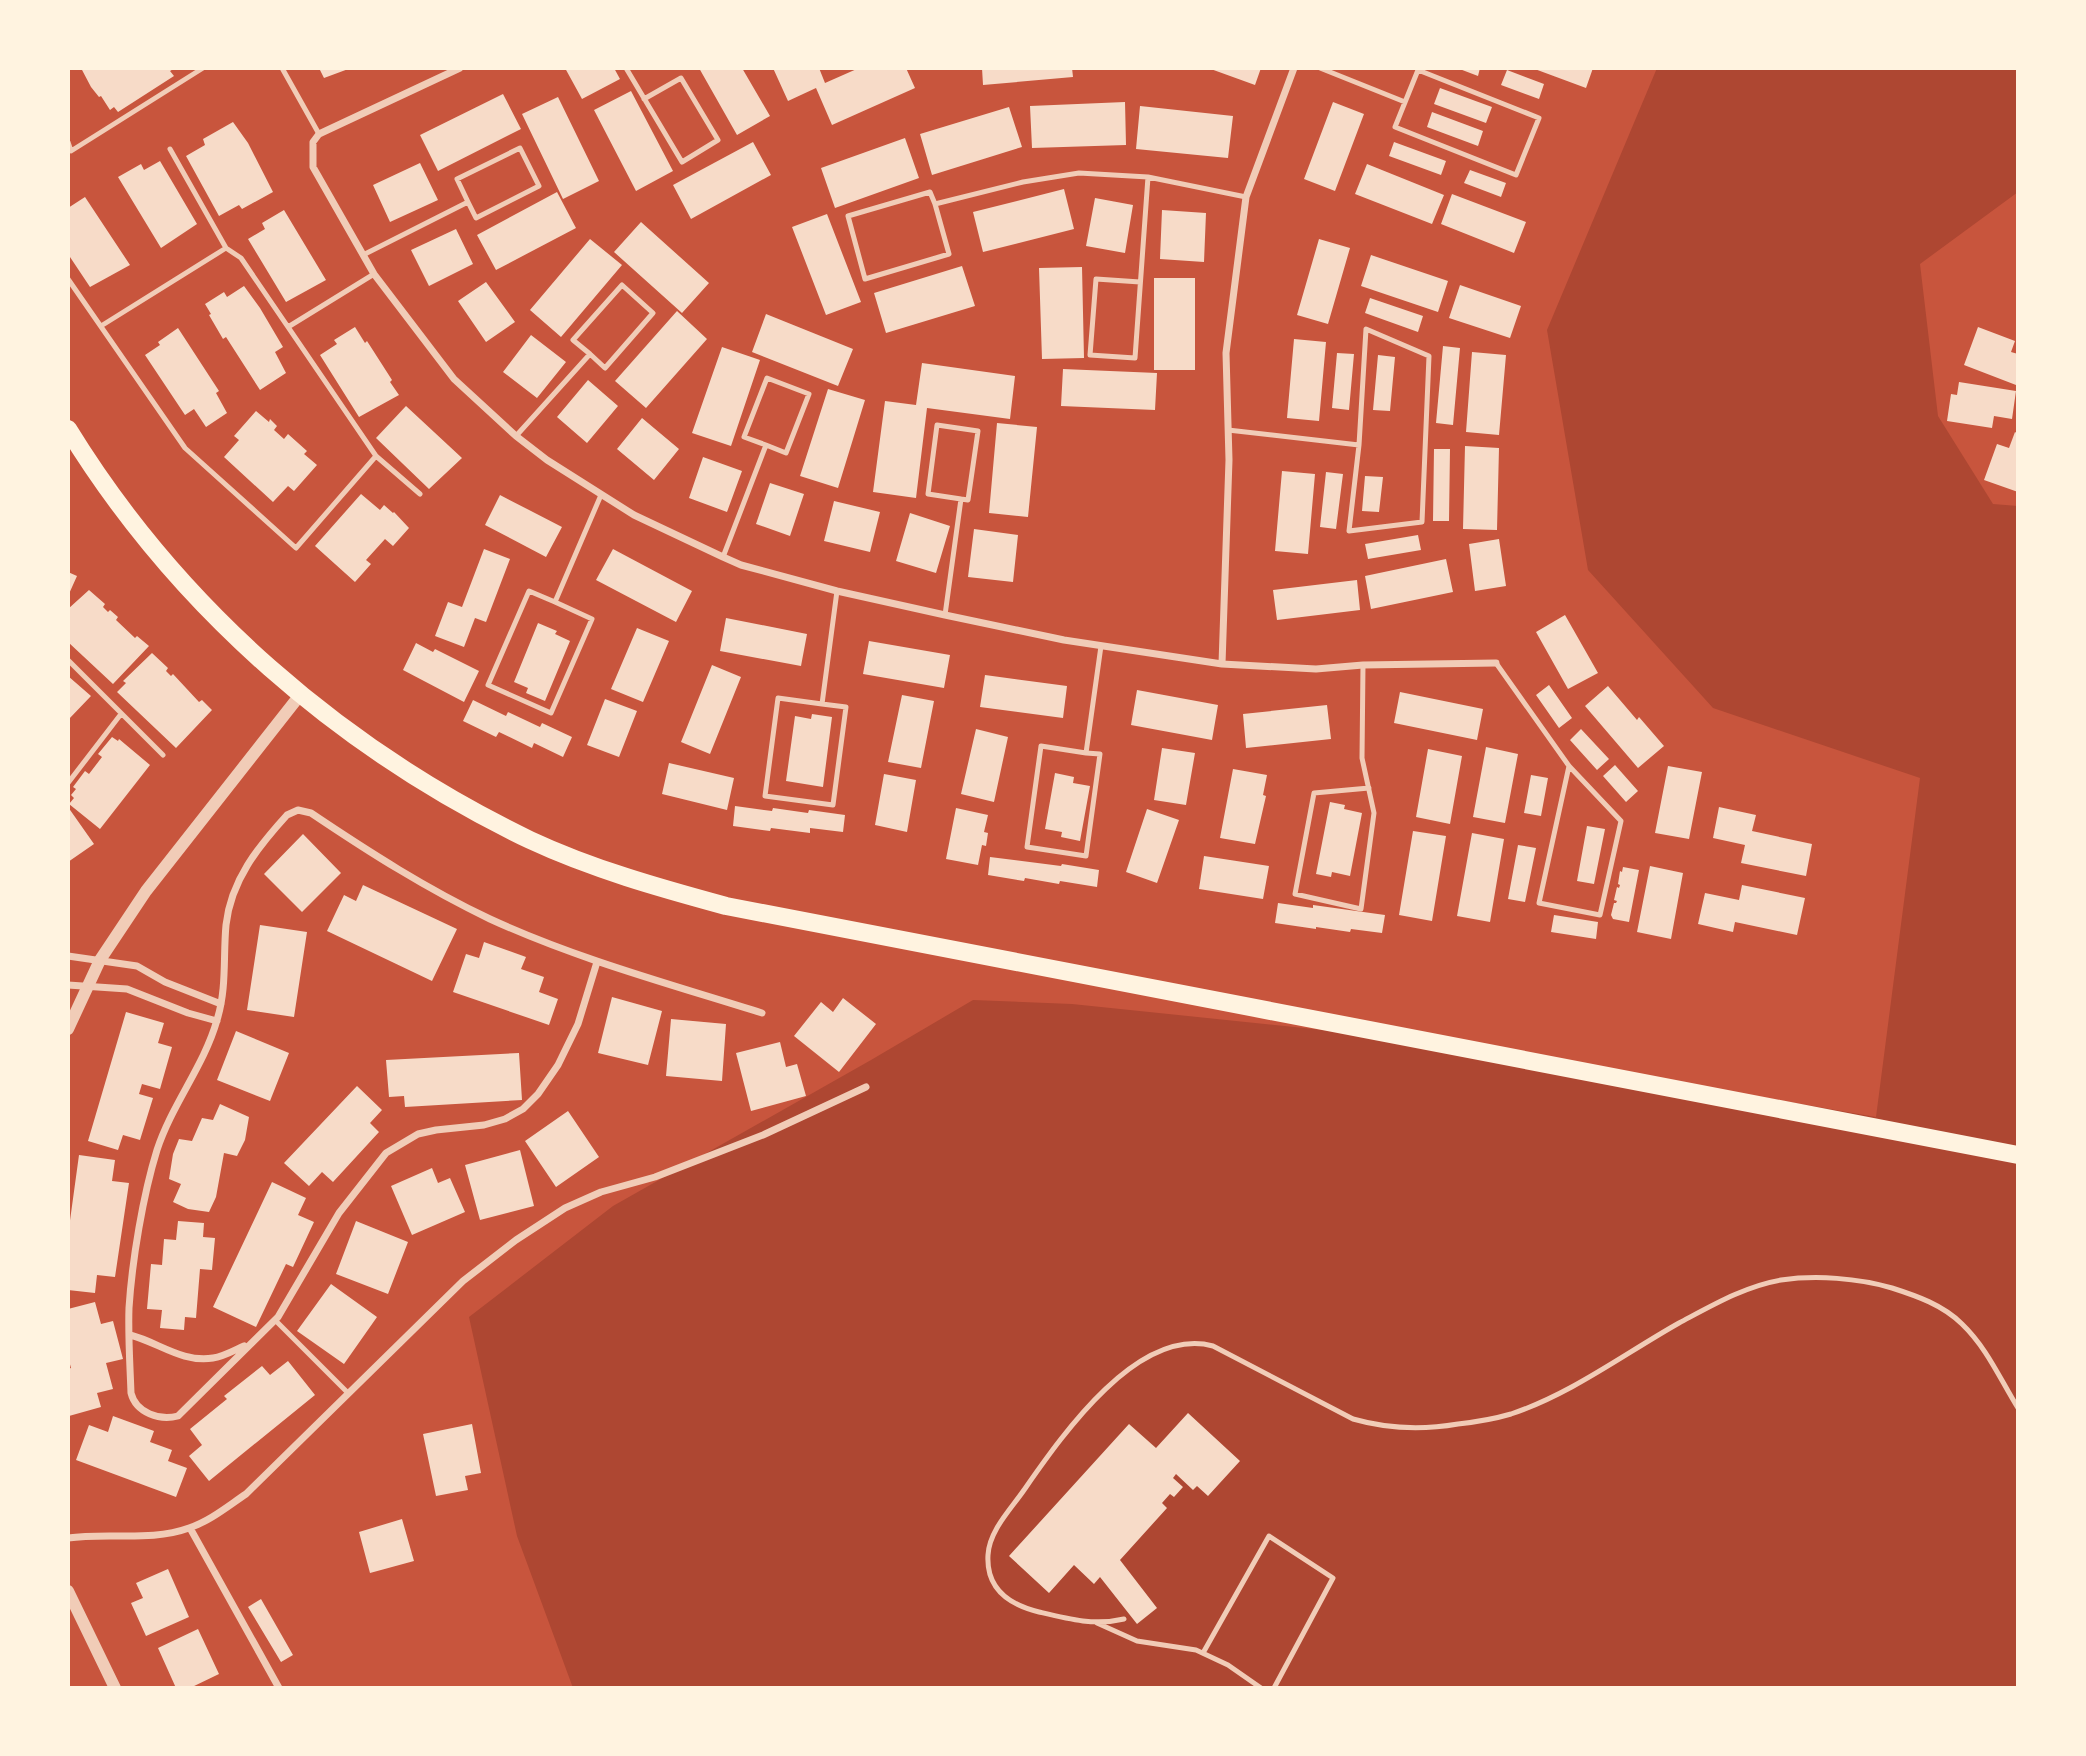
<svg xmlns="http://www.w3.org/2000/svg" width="2086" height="1756" font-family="Ubuntu,sans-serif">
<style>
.green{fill:#ae4732}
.building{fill:#f7dbc8}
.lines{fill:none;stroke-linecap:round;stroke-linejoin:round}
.service{stroke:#f1ccb7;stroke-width:5}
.minor{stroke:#f1ccb7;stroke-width:7}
.tertiary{stroke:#f1ccb7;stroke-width:12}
.primary{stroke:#fff3e0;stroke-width:18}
</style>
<rect width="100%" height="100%" fill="#c8553d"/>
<!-- green -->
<path class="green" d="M1657,68H2018V192L1920,264L1938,416L1993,504L2018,506V1688H573L517,1536L469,1317L613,1206L871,1060L973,1000L1072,1004L1458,1044L1876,1117L1920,778L1713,708L1588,570L1547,330Z"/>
<!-- building -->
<path class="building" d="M81,68H175L170,71L174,76L118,112L114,107L110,110L101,96L99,97L91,87Z
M319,68H351L324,78Z
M565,68H614L620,79L582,99Z
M699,68H742L770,116L737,135Z
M773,68H819L825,83L859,68H906L915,88L832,125L816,88L788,101Z
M982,68H1072L1073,77L983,85Z
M1208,68H1261L1255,85Z
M1457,68H1480L1478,76Z
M1532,68H1593L1586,88Z
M1507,70L1544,84L1539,99L1501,85Z
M1440,88L1492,107L1486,123L1434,104Z
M631,91L673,171L636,191L594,110Z
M503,94L521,129L438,171L420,135Z
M558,97L599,181L563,199L522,114Z
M1125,102L1126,145L1032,148L1030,106Z
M1333,102L1364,114L1335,191L1304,179Z
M1140,106L1233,116L1228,158L1136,149Z
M1009,107L1022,147L932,175L920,134Z
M1432,112L1483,131L1478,146L1427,127Z
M233,122L248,143L273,192L242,209L239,205L219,216L186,156L205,145L203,139Z
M905,138L919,178L835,208L821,168Z
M753,142L771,175L691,219L673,185Z
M1394,142L1446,161L1441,175L1389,156Z
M160,161L197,224L161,248L118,177L141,164L144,170Z
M420,163L438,200L390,222L373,185Z
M1367,164L1444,195L1432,224L1355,194Z
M1470,170L1506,183L1501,197L1464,183Z
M1064,189L1074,229L983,252L973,212Z
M557,192L576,228L496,270L477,235Z
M1452,194L1526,222L1514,253L1441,224Z
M85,197L130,265L90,287L68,254V208Z
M1095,198L1133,205L1125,253L1086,246Z
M284,210L326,280L286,302L248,239L265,229L262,223Z
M1162,210L1206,213L1204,262L1160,259Z
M827,214L861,302L826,315L792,227Z
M641,222L709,283L682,313L614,252Z
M456,229L473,264L429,286L411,250Z
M590,239L622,265L561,337L530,310Z
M1319,239L1350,248L1328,324L1297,315Z
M1371,255L1448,281L1438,312L1361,286Z
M962,266L975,306L886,333L874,293Z
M1082,267L1084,358L1042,359L1039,268Z
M1154,278H1195V370H1154Z
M486,282L515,322L486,342L458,301Z
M1460,285L1521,306L1510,338L1449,318Z
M244,286L260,308L283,347L275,352L286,373L260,390L226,337L223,339L209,315L211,314L205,304L224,292L227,297Z
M1370,298L1423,316L1418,332L1365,313Z
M677,311L707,339L646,408L615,381Z
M766,314L853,349L838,386L752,352Z
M355,327L365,343L367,341L392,380L390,382L399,395L359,417L320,355L337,344L334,340Z
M1978,327L2015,341L2011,352L2018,354L2016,385L1964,365Z
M178,328L219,391L216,393L227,413L206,427L194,409L185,415L145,355L160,345L158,342Z
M531,335L566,362L537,398L503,372Z
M1294,339L1326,342L1319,421L1287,418Z
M1443,346L1460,348L1453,425L1436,423Z
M722,347L760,360L731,446L692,433Z
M1472,352L1506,355L1499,435L1466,432Z
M1337,353L1354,354L1349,410L1332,408Z
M1378,355L1395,357L1390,411L1373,410Z
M922,363L1015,376L1010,419L927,408L916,498L873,492L885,401L916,405Z
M1063,369L1157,373L1155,410L1061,406Z
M588,380L618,406L587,443L557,417Z
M1959,382L2016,391L2012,419L1994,416L1992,428L1947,421L1951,394L1957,395Z
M828,389L865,400L838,488L800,476Z
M406,406L462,458L429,489L376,438Z
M256,411L269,422L270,419L277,426L274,430L284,439L288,434L307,451L304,454L317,465L294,491L288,486L273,502L224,457L239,440L234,436Z
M642,418L679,449L654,480L617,449Z
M997,423L1037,427L1028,517L989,513Z
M2015,432L2018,434V492L1984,480L1997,444L2009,448Z
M1465,446L1499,448L1497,530L1463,529Z
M1434,449H1450L1449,521H1433Z
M703,457L742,471L727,512L689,498Z
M1282,471L1315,474L1308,554L1275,551Z
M1326,472L1343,474L1336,529L1320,527Z
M1365,476L1383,477L1379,512L1362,511Z
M770,483L804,494L790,536L756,524Z
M361,494L380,510L384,505L393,513L394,512L409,528L393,546L385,539L366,560L371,564L355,582L315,546Z
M500,495L562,527L546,557L485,525Z
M834,501L880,512L870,552L824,541Z
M910,513L950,526L936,573L896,561Z
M974,529L1018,535L1013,582L968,577Z
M1418,535L1421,550L1368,559L1365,544Z
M1499,539L1506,586L1475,591L1469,544Z
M484,549L510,559L486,622L475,618L464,647L435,636L448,602L462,607Z
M613,549L692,591L676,622L596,580Z
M1446,559L1453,592L1371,609L1365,576Z
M68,572L77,576L68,596Z
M1357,580L1360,610L1277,620L1273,590Z
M89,590L105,604L103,607L108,612L110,610L118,617L116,620L135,638L137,636L149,646L113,684L68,642V609Z
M1565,615L1598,673L1568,689L1536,632Z
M726,618L807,634L801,666L720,651Z
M538,623L557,631L555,634L570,641L545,701L526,693L528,688L514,682Z
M637,628L669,641L643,702L611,689Z
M869,641L950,655L944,688L863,674Z
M416,643L433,652L435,649L479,671L464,702L403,670Z
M152,653L168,668L166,671L171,676L173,674L199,702L202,700L212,710L176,748L117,692L126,683L123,681Z
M712,665L741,677L710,754L681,742Z
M985,675L1067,686L1063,718L980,707Z
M68,676L91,696L68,720Z
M1549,685L1572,718L1559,728L1536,695Z
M1608,686L1637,720L1639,717L1664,746L1638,768L1585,706Z
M1137,690L1218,705L1212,740L1131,725Z
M1400,692L1483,709L1477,740L1394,723Z
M902,695L934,701L921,768L888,762Z
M605,699L637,711L619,757L587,745Z
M473,700L506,716L508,712L540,727L542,723L572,737L563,757L534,743L532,748L499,732L496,737L463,721Z
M1327,705L1331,739L1246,748L1243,714Z
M812,714L832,717L823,787L786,781L795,716L811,719Z
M976,729L1008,737L994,802L961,794Z
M1581,729L1609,759L1597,770L1570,740Z
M112,737L118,741L119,739L150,765L100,829L69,804L74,798L71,795L76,789L73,787L85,771L89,774L102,757L98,754Z
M1486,747L1518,754L1505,823L1473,817Z
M1162,748L1195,753L1186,805L1154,800Z
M1428,749L1462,756L1450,824L1416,817Z
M669,763L734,778L727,810L662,794Z
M1615,765L1638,791L1626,802L1603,776Z
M1668,766L1702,772L1689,839L1655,833Z
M1233,769L1267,775L1263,795L1266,796L1255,844L1220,838Z
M1055,773L1074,777L1073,783L1090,786L1080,841L1061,837L1062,832L1045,829Z
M884,774L916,780L907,832L875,825Z
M1531,775L1548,778L1541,816L1524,813Z
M1330,802L1345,805L1344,809L1362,813L1350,876L1332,872L1331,877L1316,874Z
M735,806L772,811L773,808L808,813L809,810L845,815L843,832L810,828V833L771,828L770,831L733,826Z
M68,807L94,844L68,862Z
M1719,807L1756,815L1752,831L1812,844L1806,876L1741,863L1745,845L1713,838Z
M956,808L988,815L984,832L988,833L986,846L982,845L978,865L946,859Z
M1147,809L1179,820L1157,883L1126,872Z
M1587,826L1605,829L1594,884L1577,881Z
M1413,831L1446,836L1432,921L1399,915Z
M1472,833L1504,839L1490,922L1457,916Z
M303,834L341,873L302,912L264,874Z
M1518,845L1536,848L1525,902L1508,899Z
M1204,856L1269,866L1263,899L1199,889Z
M990,857L1061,866L1062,864L1099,870L1097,887L1060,881L1059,884L1025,878L1024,881L988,875Z
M1650,866L1683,873L1671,939L1637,932Z
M1623,867L1639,870L1629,922L1613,919L1611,915L1614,903H1616L1617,901L1614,900L1617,887L1619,888L1620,885L1618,884L1620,871L1622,872Z
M363,885L457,929L432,981L327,931L344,895L356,901Z
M1742,885L1805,898L1797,935L1735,922L1733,932L1698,924L1705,893L1739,900Z
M1278,903L1313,908V905L1385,915L1382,933L1351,929L1350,932L1316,927V929L1275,923Z
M1554,915L1598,922L1596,939L1551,932Z
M260,925L307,932L294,1017L247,1010Z
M484,942L526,957L521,969L544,977L539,992L558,999L549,1025L453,992L466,954L479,958Z
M612,997L662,1011L648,1065L598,1053Z
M843,998L876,1024L839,1072L794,1036L821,1002L833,1012Z
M126,1012L164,1023L158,1043L172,1047L160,1089L142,1084L139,1094L153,1098L140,1140L123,1135L118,1150L88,1141Z
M671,1019L726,1024L722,1081L666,1076Z
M236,1031L289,1053L270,1101L217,1080Z
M780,1042L786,1067L797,1064L806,1096L751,1111L736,1053Z
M519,1053L522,1100L405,1107L404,1096L389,1097L386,1060Z
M357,1086L382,1110L370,1123L379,1132L333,1182L322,1172L309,1186L284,1163Z
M220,1104L249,1117L245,1140L237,1156L224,1153L216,1197L209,1212L188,1209L173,1202L181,1184L169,1179L173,1154L179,1139L192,1141L202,1118L213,1120Z
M568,1111L599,1157L556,1187L525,1141Z
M520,1150L534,1206L480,1220L465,1165Z
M79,1155L115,1160L112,1181L129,1183L115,1277L97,1275L95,1293L68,1290V1235Z
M432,1168L438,1183L450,1178L465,1212L412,1235L391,1186Z
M272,1182L306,1198L298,1215L314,1222L293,1267L286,1264L256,1327L213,1307Z
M178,1221L204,1223L203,1237L215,1238L212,1270L200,1269L196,1318L185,1317L184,1330L160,1328L162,1310L147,1309L151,1264L162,1265L164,1239L176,1240Z
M356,1221L408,1242L388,1294L336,1274Z
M331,1284L377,1317L344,1364L297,1331Z
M95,1302L101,1324L113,1321L123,1359L106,1363L113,1389L97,1393L101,1407L69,1416L68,1369L71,1368L68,1357V1309Z
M288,1361L315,1395L209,1481L189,1456L202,1445L190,1429L227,1399L224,1396L262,1366L270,1375Z
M1188,1413L1240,1461L1208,1496L1197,1486L1193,1490L1176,1474L1173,1478L1183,1487L1174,1497L1170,1494L1162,1503L1167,1508L1120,1560L1157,1608L1137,1624L1100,1577L1094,1584L1074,1565L1049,1593L1009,1556L1129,1424L1156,1448Z
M113,1416L154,1431L150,1442L172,1450L168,1461L187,1468L176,1497L76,1460L89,1425L108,1432Z
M472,1424L481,1473L465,1476L468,1490L436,1496L423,1434Z
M402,1519L414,1561L370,1573L359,1532Z
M168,1569L189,1617L146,1636L131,1603L143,1598L136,1583Z
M261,1599L293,1655L281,1662L248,1607Z
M198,1629L219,1674L190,1688H176L158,1648Z"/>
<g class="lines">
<!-- service -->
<path class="service" d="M282,68L319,134
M626,68L682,162L718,140L681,78L644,99
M1320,68L1405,102
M1418,70L1539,118L1516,175L1395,127Z
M68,142L71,151L203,68
M170,149L226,248L241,258L376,456L420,494
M935,204L949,254L865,279L848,216L930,192L935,204L1023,182L1079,173L1148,177L1246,197
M363,255L468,202L476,218L539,186L520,148L457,179L468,202
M68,279L185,448L296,548L376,456
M1140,282L1096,279L1090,355L1135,358L1148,177
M101,326L226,248
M288,327L374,274
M1228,430L1359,445L1349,531L1422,522L1429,356L1366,329L1359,445
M516,436L590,354L605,368L653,313L622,285L573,340L590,354
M723,557L766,445L786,453L809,394L767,378L744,437L766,445
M555,602L529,591L488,685L551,713L592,619L555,602L601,495
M945,615L961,499L968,500L978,431L937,425L928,494L961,499
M68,660L163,755
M1496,663L1569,766L1539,903L1600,915L1621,821L1569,766
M1363,665L1362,758L1374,813L1361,909L1295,894L1314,793L1369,788
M822,704L778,698L765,796L833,805L846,707L822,704L837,591
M1086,753L1041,746L1027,847L1086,856L1100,754L1086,753L1101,646
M68,783L121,714
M275,1320L348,1393
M1124,1619C1095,1626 1068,1619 1039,1612C1010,1605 986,1589 988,1555C989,1531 1011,1509 1024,1490C1061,1437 1137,1326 1213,1346L1353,1419C1388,1429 1423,1430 1458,1424C1476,1422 1494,1419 1511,1414C1571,1394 1624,1354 1679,1323C1711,1306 1745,1286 1781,1280C1816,1275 1858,1278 1892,1288C1917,1296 1943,1305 1962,1324C1987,1348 2000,1379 2018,1408
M1097,1623L1137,1641L1196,1650L1228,1665L1261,1688
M1203,1653L1269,1536L1333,1578L1274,1688"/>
<!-- minor -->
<path class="minor" d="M460,68L319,134L313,142V167L374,274L454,379L516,436L547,460L634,515L723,557L741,565L837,591L945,615L1064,640L1222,664L1316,669L1363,665L1496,663
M1222,664L1229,460L1226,353L1246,197L1294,68
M68,956L137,966L165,982L221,1004
M597,962L578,1024L558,1065L538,1094L523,1109L505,1119L484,1125L436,1130L418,1134L386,1153L339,1213L278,1317L178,1416C160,1421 136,1413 131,1393C130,1365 128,1336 129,1308C132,1261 143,1195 157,1150C172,1104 204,1066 217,1020C227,988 223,957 226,925C231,880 258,847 287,815L298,810L311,813C369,852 427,889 490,919C577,959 670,984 762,1013
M68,985L127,989L188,1013L217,1021
M130,1335C158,1342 182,1363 213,1358C223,1357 235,1350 244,1346
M190,1528L279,1688
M68,1538C108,1532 151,1542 189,1528C210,1521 228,1506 246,1494L463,1281L516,1240L565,1208L601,1192L655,1177L763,1135L866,1087"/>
<!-- tertiary -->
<path class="tertiary" d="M68,1029L100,960L146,891L300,695
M68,1591L115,1688"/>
<!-- primary -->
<path class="primary" d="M68,429C178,608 341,749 530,840C592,869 660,888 726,906L2018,1155"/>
</g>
<!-- border -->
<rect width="2086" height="1756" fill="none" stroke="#fff3e0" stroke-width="140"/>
</svg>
